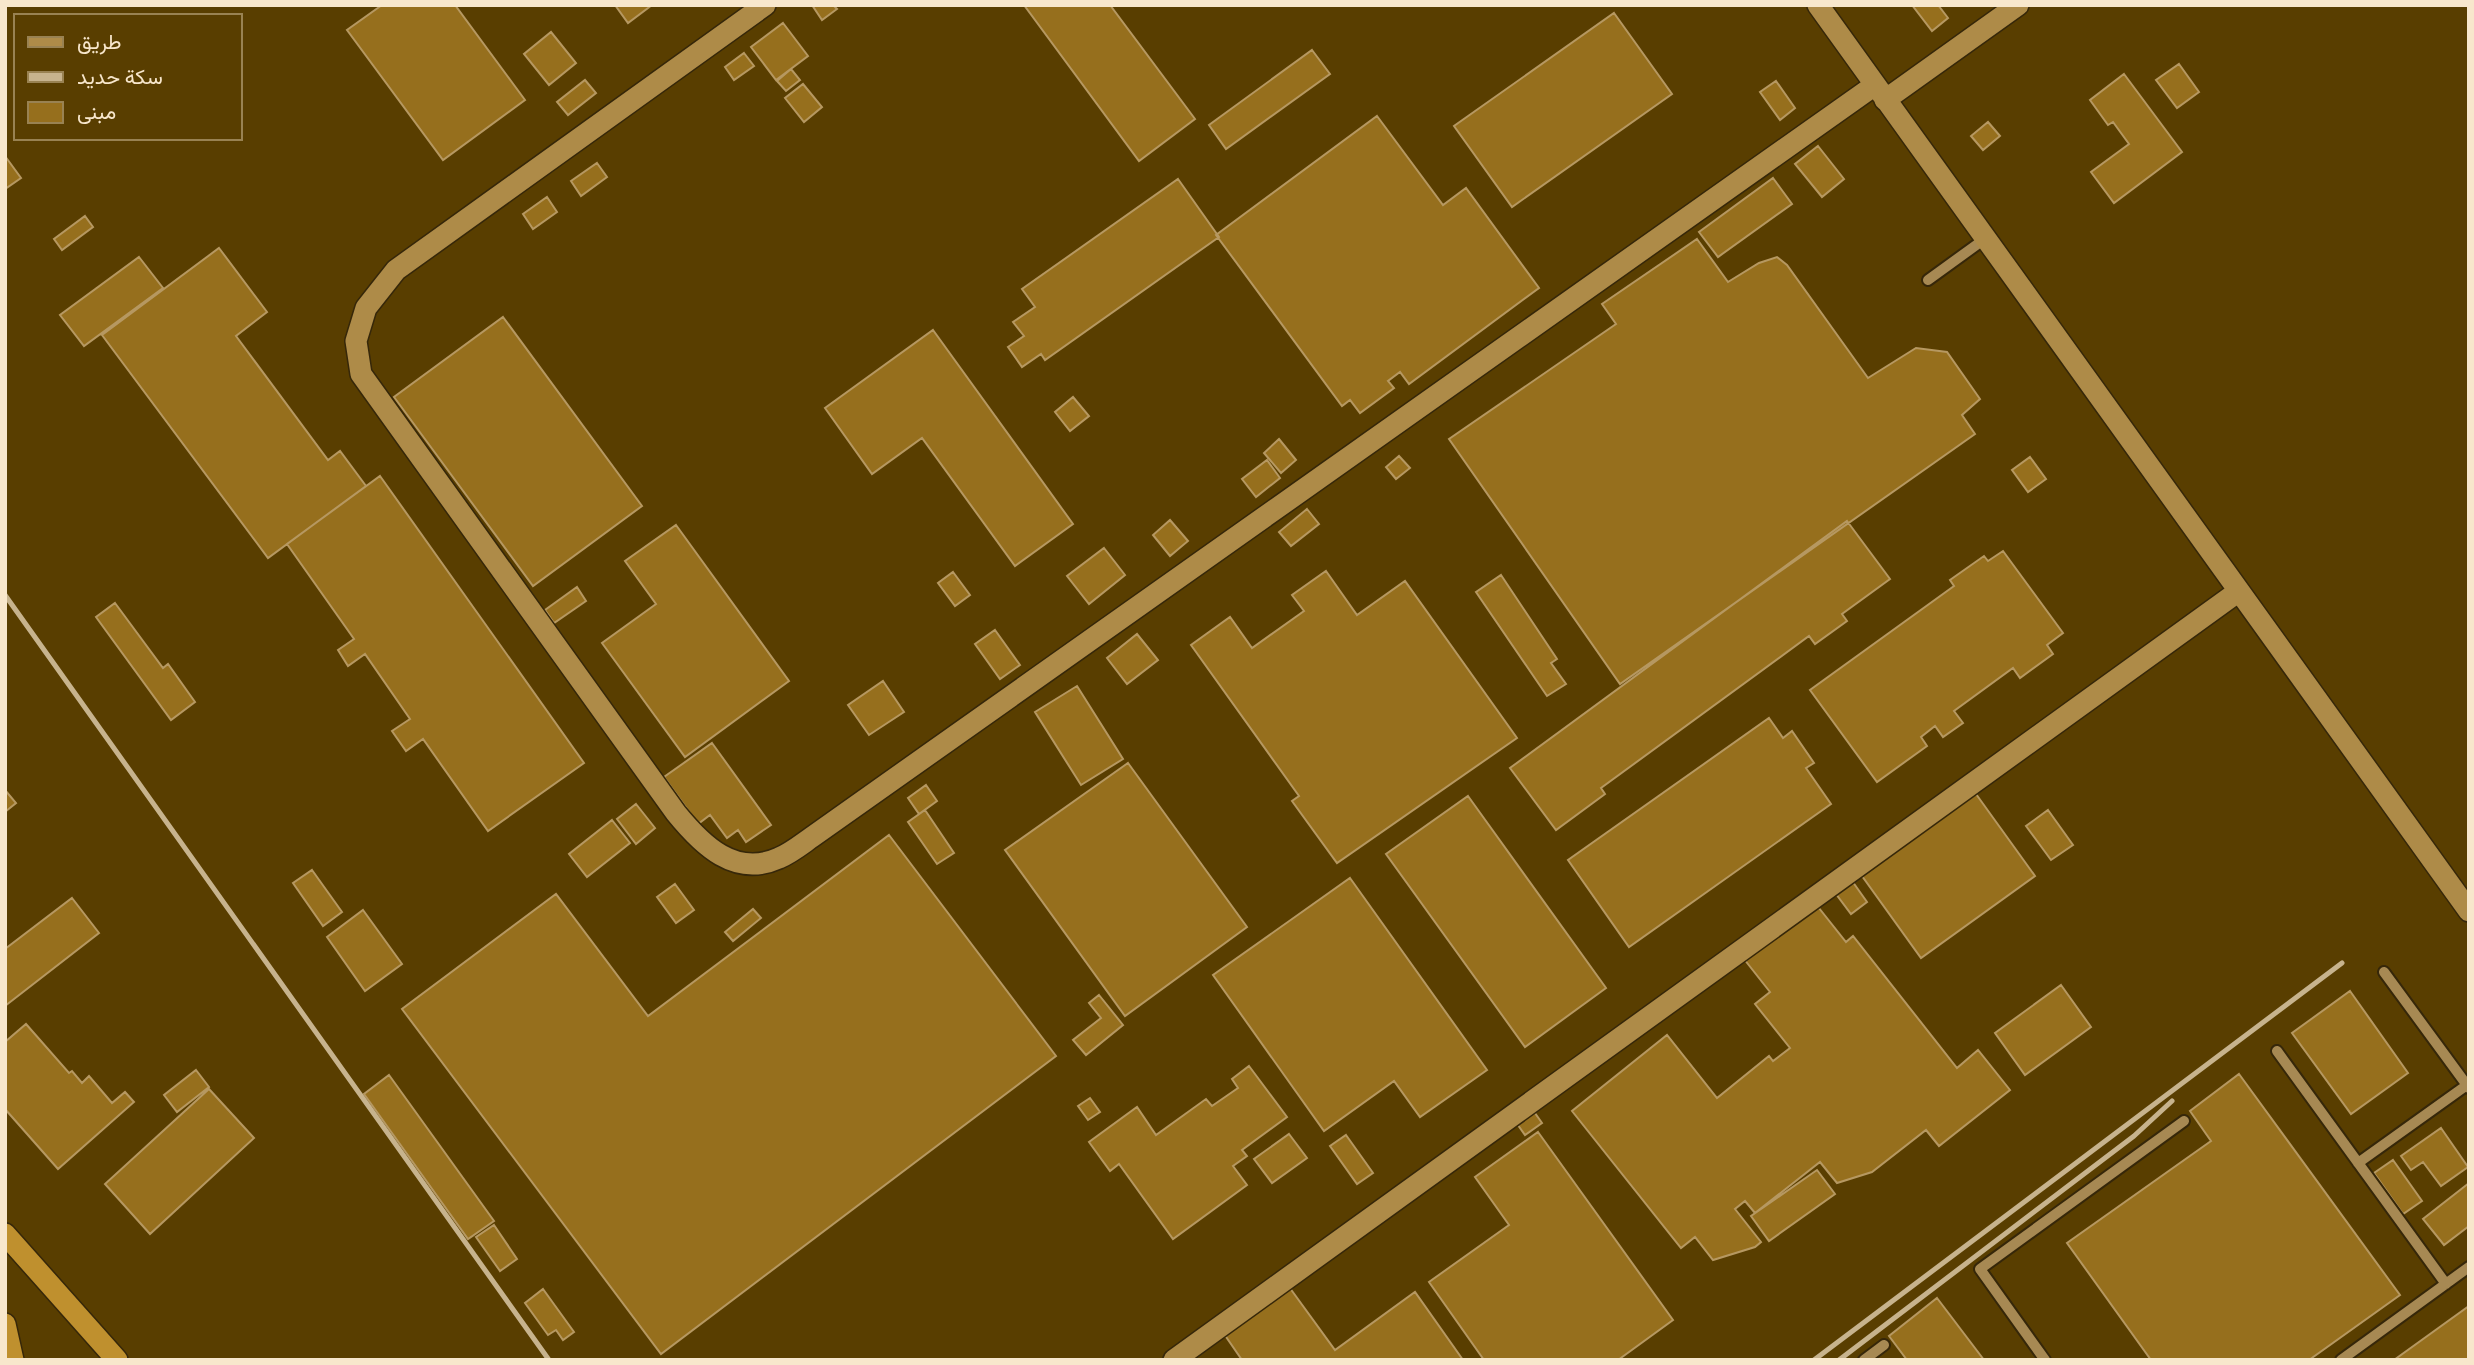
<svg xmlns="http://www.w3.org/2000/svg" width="2474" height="1365" font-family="'Archivo Narrow',Vazirmatn,sans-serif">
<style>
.building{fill:#966f1d;stroke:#b69861;stroke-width:2}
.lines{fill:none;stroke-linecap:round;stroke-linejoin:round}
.lane-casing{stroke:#362709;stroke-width:14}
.secondary-casing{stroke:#362709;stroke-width:24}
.highway-casing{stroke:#362709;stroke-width:24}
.lane{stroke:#a78953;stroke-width:10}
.secondary{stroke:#ae8b48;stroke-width:21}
.highway{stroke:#bf902e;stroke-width:21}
.rail{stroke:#c7b38d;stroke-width:5}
</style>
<rect width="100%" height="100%" fill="#593e00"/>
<!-- building -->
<path class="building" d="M382,5H455L525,100L443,160L347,30Z
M615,5H652L628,23Z
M812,5H833L837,9L822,20Z
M1024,5H1110L1195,119L1139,161Z
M1912,5H1938L1948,18L1932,31Z
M1614,13L1672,94L1512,207L1454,126Z
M783,23L808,56L776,80L751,47Z
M551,32L576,63L549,85L524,54Z
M1312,50L1330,74L1226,149L1209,125Z
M744,53L754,66L734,80L725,67Z
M2179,64L2199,92L2177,108L2156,80Z
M791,69L800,80L786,91L777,81Z
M2124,74L2182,152L2114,203L2091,172L2129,144L2113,122L2108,125L2090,100Z
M585,80L596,93L568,115L557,102Z
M1776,81L1795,108L1780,120L1760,92Z
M803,84L822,107L804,122L785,98Z
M1377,116L1443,205L1466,188L1539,288L1409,384L1400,372L1388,381L1394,388L1360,413L1350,400L1342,406L1216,235Z
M1988,122L2000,136L1983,150L1971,136Z
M1818,146L1844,179L1822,197L1795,164Z
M5,156L21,178L5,189Z
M597,163L607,177L581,196L571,181Z
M1773,178L1792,204L1718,257L1699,232Z
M1178,179L1219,237L1045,360L1041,354L1022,367L1008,347L1024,336L1013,322L1035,307L1022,289Z
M547,197L557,212L533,229L523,214Z
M85,216L93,227L62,250L54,239Z
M1697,239L1728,282L1759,263L1777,257L1787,265L1868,378L1916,348L1947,352L1980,399L1962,415L1975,434L1620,684L1449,439L1616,324L1602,304Z
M219,248L267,312L236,336L328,460L340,451L366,486L268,558L102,335Z
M139,257L163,288L84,346L60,315Z
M503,317L642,506L533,586L394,397Z
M933,330L1073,524L1015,566L922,438L872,474L825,408Z
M1073,397L1089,416L1070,431L1055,412Z
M1279,439L1296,460L1281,473L1264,453Z
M1399,456L1410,468L1396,479L1386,467Z
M2030,457L2046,479L2028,492L2012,470Z
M1267,460L1280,478L1256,497L1242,479Z
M380,476L584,763L488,831L423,739L406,751L392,731L410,719L365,654L348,666L338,650L354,639L287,544Z
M1307,509L1319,524L1291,546L1279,532Z
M1170,520L1188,541L1170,556L1153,535Z
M1847,521L1890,579L1842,614L1847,621L1815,644L1809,636L1601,788L1605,794L1556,830L1510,768Z
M676,525L789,681L685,757L602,643L656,604L625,561Z
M1104,548L1125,575L1089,604L1067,576Z
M2003,551L2063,633L2047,645L2053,654L2020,678L2013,668L1954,711L1963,723L1943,737L1935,726L1921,737L1927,746L1877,782L1810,690L1954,586L1950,580L1984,556L1988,561Z
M1326,571L1357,615L1405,581L1517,738L1337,863L1292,801L1299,796L1191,645L1230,617L1252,648L1304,611L1292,595Z
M953,572L970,595L955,606L938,583Z
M1501,575L1557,659L1551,663L1566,684L1547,696L1476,592Z
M577,587L586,601L554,623L545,610Z
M115,603L163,668L168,664L195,702L171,720L96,617Z
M995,630L1020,665L1000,679L975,644Z
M1137,634L1158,660L1127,684L1107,658Z
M883,681L904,712L869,735L848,705Z
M1077,686L1123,759L1081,785L1035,712Z
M1769,718L1783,738L1792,731L1814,763L1806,768L1831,804L1629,947L1568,860Z
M712,743L771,825L746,842L738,830L727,838L710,815L698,824L664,777Z
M1128,763L1247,927L1125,1016L1005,850Z
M926,785L937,801L919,814L908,798Z
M5,790L16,803L5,812Z
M1976,794L2035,876L1921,958L1862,876Z
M1468,796L1606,988L1525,1047L1386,854Z
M636,804L655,828L636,844L617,819Z
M925,810L954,853L937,864L908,822Z
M2048,810L2073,845L2051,860L2026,826Z
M612,820L630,843L587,877L569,854Z
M889,835L1056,1056L661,1354L402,1009L556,894L648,1016Z
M312,870L342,912L323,926L293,883Z
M1350,878L1487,1070L1420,1117L1394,1081L1324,1131L1213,975Z
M1850,878L1867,902L1851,914L1833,890Z
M675,884L694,910L676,923L657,897Z
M72,898L99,933L5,1006V949Z
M1815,903L1846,942L1853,936L1957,1068L1978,1050L2010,1090L1939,1146L1926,1130L1872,1172L1837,1183L1820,1162L1755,1213L1745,1201L1735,1209L1761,1242L1755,1247L1713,1260L1695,1237L1681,1248L1572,1111L1667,1035L1717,1098L1769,1056L1773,1061L1790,1048L1755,1004L1770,992L1744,959Z
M753,909L761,918L733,941L725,932Z
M363,910L402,964L365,991L327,937Z
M2061,985L2091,1027L2025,1075L1995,1033Z
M2350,991L2408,1073L2351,1114L2292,1033Z
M1099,995L1123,1025L1086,1055L1073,1040L1101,1018L1089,1003Z
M26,1024L69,1073L72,1071L82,1083L89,1076L112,1103L125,1092L134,1102L58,1169L5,1109V1042Z
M1249,1066L1287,1117L1242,1150L1247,1156L1233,1166L1247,1185L1173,1239L1119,1164L1110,1171L1089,1142L1137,1107L1156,1135L1206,1099L1212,1106L1238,1088L1232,1079Z
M196,1070L209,1087L177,1112L164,1095Z
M2239,1074L2400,1295L2309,1360H2151L2067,1243L2211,1141L2190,1111Z
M389,1075L494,1221L468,1239L364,1094Z
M209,1089L254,1138L150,1234L105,1184Z
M1090,1098L1100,1112L1088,1120L1078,1106Z
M1530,1106L1542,1123L1525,1135L1513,1118Z
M2441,1128L2468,1167L2441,1186L2423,1162L2411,1170L2401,1156Z
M1538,1132L1673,1320L1618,1360H1484L1429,1282L1509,1225L1475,1177Z
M1289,1134L1307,1158L1272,1183L1254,1159Z
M1346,1135L1373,1173L1357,1184L1330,1146Z
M2393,1160L2422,1201L2403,1214L2374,1173Z
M1817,1170L1835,1194L1769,1241L1751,1216Z
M2469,1183V1226L2444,1245L2423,1219Z
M494,1225L517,1259L500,1271L476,1237Z
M1287,1284L1335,1350L1415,1292L1463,1360H1242L1222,1331Z
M543,1289L574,1332L563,1340L556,1330L548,1335L525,1303Z
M1937,1298L1984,1360H1907L1889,1336Z
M2469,1306V1360H2394Z"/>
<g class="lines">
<defs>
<path id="lane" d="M1928,280L1986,238
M2384,972L2469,1088
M2277,1051L2446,1284
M2358,1163L2467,1085
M1864,1360L1884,1345
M2045,1360L1980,1269L2184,1121
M2341,1360L2469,1267"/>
<path id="secondary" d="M765,5L396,270L366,308L356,341L361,374L676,813C702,845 735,878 779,858C791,853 802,844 812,837L1875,85
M1818,5L2469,911
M1885,100L2018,5
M1174,1360L2239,591"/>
<path id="highway" d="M5,1234L117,1360
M5,1324L13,1360"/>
</defs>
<!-- lane casing -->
<use href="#lane" class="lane-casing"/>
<!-- secondary casing -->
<use href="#secondary" class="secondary-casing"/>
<!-- highway casing -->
<use href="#highway" class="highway-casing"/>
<!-- lane -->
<use href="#lane" class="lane"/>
<!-- secondary -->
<use href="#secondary" class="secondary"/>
<!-- highway -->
<use href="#highway" class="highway"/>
<!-- rail -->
<path class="rail" d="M5,595L549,1360
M1814,1360L2342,963
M1839,1360L2134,1136L2172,1101"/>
</g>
<!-- border -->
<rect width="2474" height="1365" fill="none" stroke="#f8e7cc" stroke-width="14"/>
<!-- legend -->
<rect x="14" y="14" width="228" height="126" fill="#593e00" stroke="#998252" stroke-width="2"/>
<rect x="28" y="37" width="35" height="10" fill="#ae8b48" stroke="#998252" stroke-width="2"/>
<text x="77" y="49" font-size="21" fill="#f8e7cc">طريق</text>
<rect x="28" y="72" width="35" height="10" fill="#c7b38d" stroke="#998252" stroke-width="2"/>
<text x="77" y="84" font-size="21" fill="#f8e7cc">سكة حديد</text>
<rect x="28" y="102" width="35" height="21" fill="#966f1d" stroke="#998252" stroke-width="2"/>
<text x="77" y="119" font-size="21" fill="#f8e7cc">مبنى</text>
</svg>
